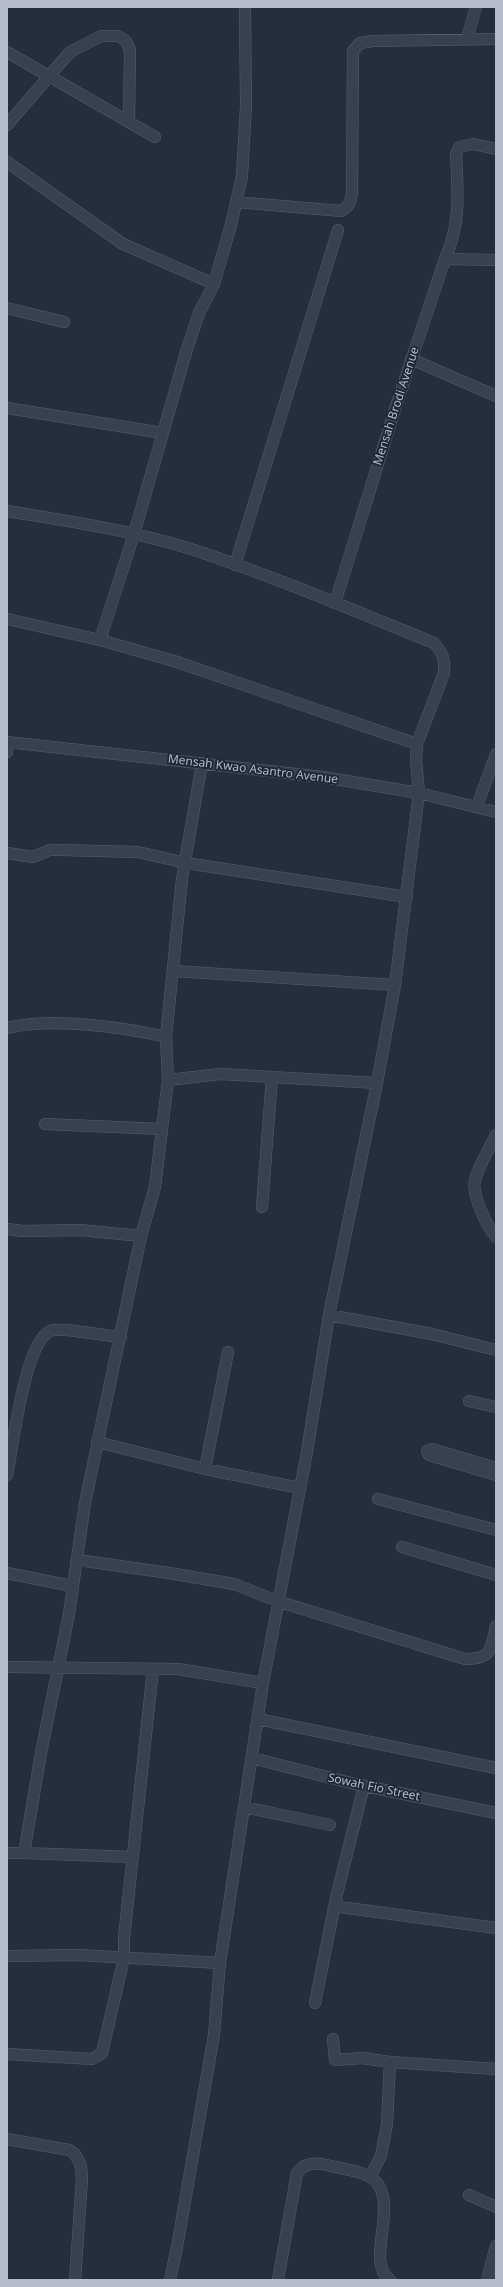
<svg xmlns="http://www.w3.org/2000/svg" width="503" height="2287" font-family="'Noto Sans',sans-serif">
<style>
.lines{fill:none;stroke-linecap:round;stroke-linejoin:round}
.minor-casing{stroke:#565f6c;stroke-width:12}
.minor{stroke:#38414e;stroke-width:11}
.labels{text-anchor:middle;stroke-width:3.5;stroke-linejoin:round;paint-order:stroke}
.street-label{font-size:12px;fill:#b4bcc9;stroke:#1d2633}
</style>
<rect width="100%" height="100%" fill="#242f3e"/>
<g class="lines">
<defs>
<path id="minor" d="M467,39L476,7
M7,52L155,137
M7,125L70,52L101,36H118L126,41L130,50L129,122
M7,162L123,244L214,284
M236,202L341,211C350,206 351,201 352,192L353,51L360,43L373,41L496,39
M445,259C461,223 458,192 456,154L459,147L473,144L496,149
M7,308L64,322
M411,359L496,396
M7,408L163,433
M7,511C67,521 129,530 188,548C271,575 353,610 434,643C443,653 445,660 444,673L417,744L416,760L419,793L395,985L377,1083L329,1315L307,1452L263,1683L220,1963L214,2035L177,2247L170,2280
M235,565L338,230
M335,603L395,409L445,259L496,260
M7,619L100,640L174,661L417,744
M100,640L134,534L187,349L199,313L214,284L231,225L242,176L246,106L245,7
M7,742L323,777L419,793L496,812
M7,752L8,742
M477,806L496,754
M7,853L33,857L50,850H61L138,852L186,863L407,897
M174,971L395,985
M7,1028C50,1017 123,1027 166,1037
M168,1080L220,1074L377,1083
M45,1124L162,1129
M496,1135C489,1149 479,1165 475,1180C471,1194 487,1226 496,1237
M262,1207L272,1077
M7,1229L23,1231L80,1230L141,1236
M329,1315L432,1334L496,1350
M469,1401L496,1407
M97,1442L205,1469L300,1488
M496,1468L432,1449L427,1451L429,1455L496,1475
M205,1469L228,1352
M7,1475C13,1448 25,1335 53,1330C66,1328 106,1336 121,1337
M378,1499L496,1530
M402,1547L496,1575
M78,1560L169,1573L234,1584L280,1602L465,1659C492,1659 491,1649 496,1626
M7,1573L72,1586
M7,1667L178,1669L263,1683
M258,1719L496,1768
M252,1758L355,1784L496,1813
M244,1807L330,1825
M7,1853H24
M133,1857L24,1853L41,1753L69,1614L85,1503L141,1236L155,1187L168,1080L166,1037L182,879L202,763
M336,1898L337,1903L340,1907L496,1928
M7,1956L78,1955L220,1963
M315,2003L336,1898L364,1786
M333,2039L335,2060L362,2058L390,2062L496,2069
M7,2054L92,2059L102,2053L124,1958V1938L153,1669
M7,2139L69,2150L75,2154L81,2166L82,2178L75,2280
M370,2177L381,2156L387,2124L390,2062
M469,2195L496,2207
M278,2280L297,2173C304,2163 315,2162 327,2165C338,2168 362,2171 371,2177C403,2200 363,2261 390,2280
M487,2280L496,2246"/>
</defs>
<!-- minor casing -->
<use href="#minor" class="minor-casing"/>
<!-- minor -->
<use href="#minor" class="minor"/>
</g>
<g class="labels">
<!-- street labels -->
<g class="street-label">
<text transform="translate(396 406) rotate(-72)" y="4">Mensah Brodi Avenue</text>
<text transform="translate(253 769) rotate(7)" y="4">Mensah Kwao Asantro Avenue</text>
<text transform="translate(374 1787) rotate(12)" y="4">Sowah Fio Street</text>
</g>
</g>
<!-- border -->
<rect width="503" height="2287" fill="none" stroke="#b4bcc9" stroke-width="16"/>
</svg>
